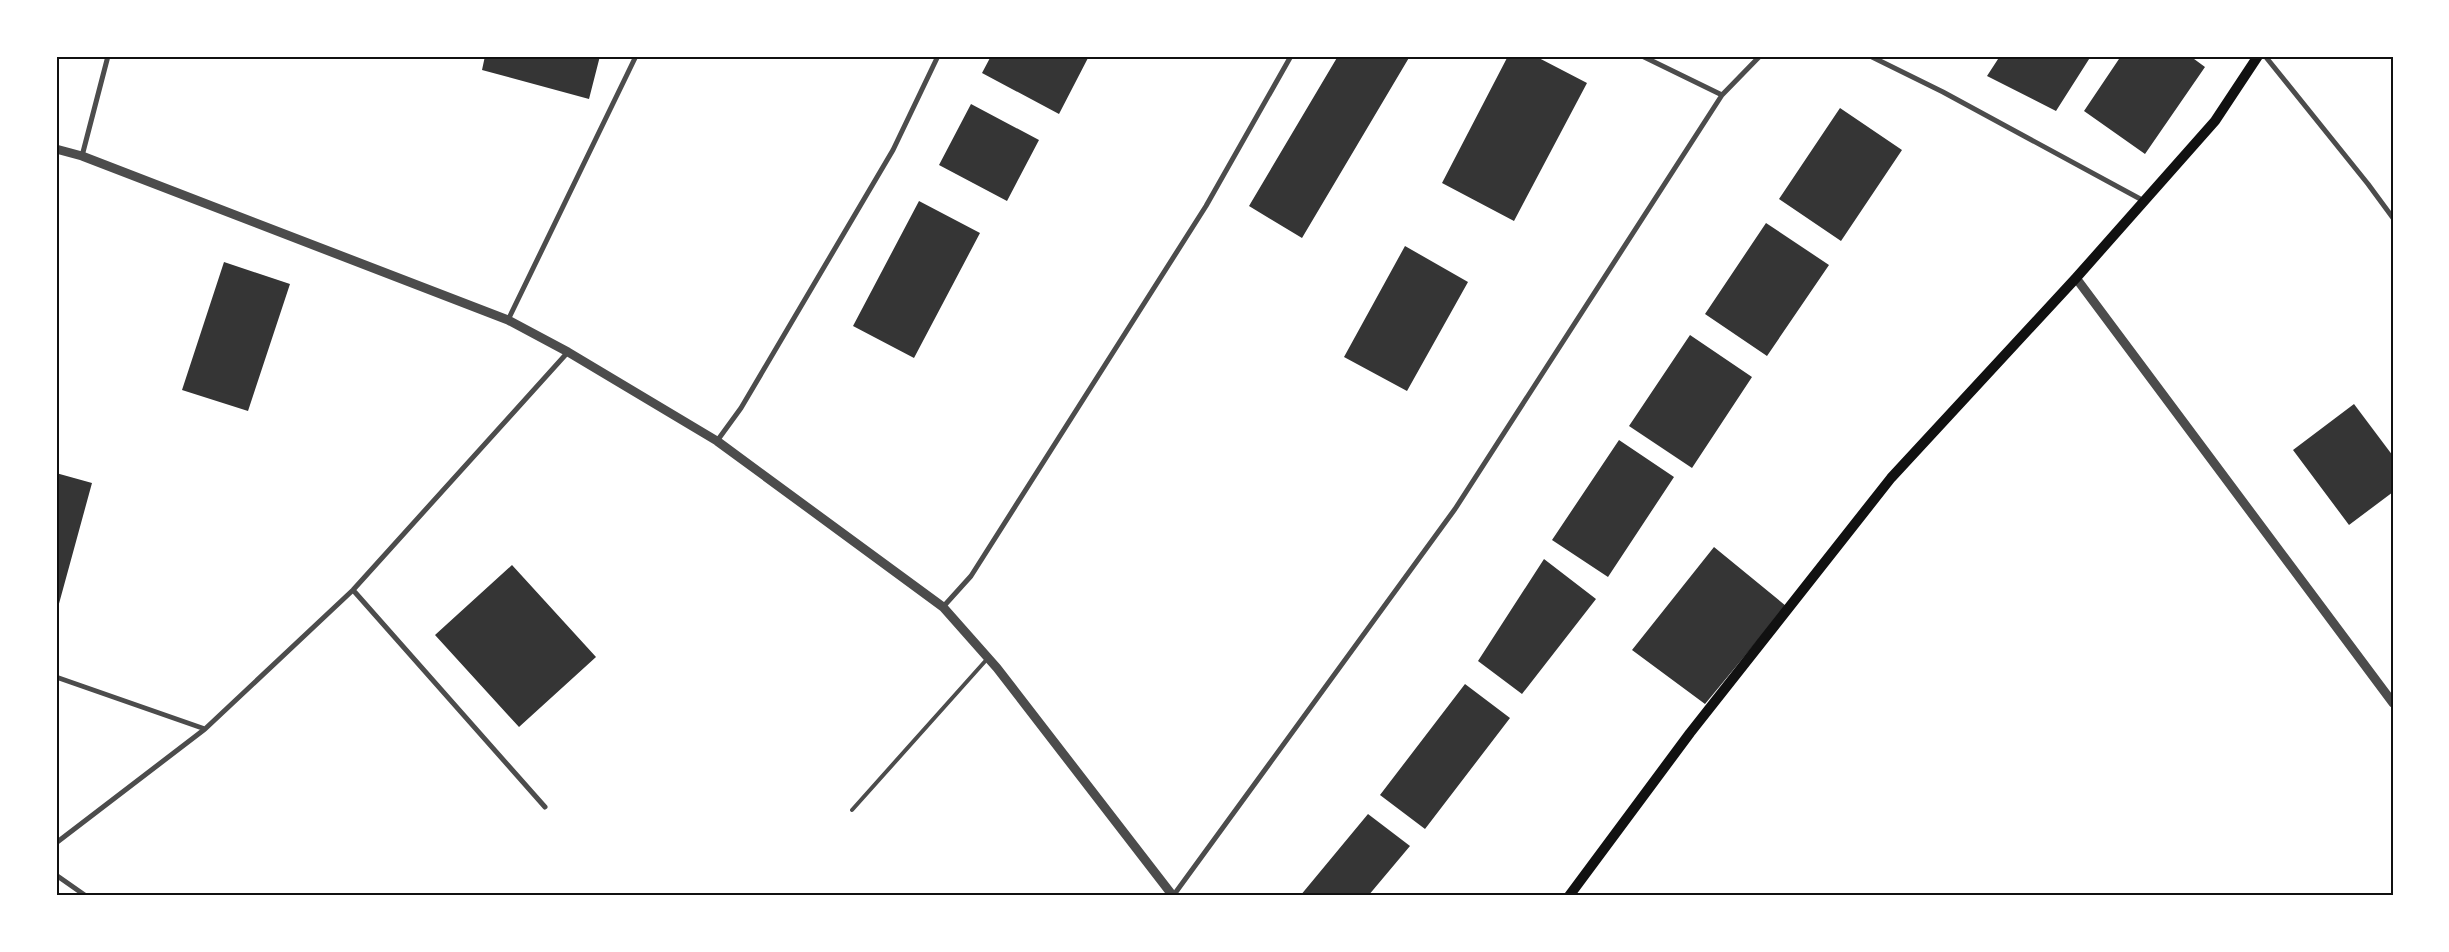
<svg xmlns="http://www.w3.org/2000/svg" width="2449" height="952" font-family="'PT Sans Narrow',sans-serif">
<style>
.building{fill:#353535}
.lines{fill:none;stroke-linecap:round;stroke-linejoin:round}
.service{stroke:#4c4c4c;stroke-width:4}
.minor{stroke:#4c4c4c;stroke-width:5}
.tertiary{stroke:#4c4c4c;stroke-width:9}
.secondary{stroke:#111;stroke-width:10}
.neatline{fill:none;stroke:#111;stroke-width:2}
</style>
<rect width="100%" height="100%" fill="#fff"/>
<!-- building -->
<path class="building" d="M485,56H600L589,99L482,70Z
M991,56H1089L1059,114L982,73Z
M1338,56H1410L1302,238L1249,206Z
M1508,56H1535L1587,83L1514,221L1442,183Z
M2000,56H2091L2056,111L1987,76Z
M2121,56H2190L2205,67L2145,154L2084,111Z
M971,104L1039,140L1007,201L939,165Z
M1840,108L1902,150L1841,241L1779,199Z
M919,201L980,233L914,358L853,326Z
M1766,223L1829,265L1767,356L1705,314Z
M1405,246L1468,282L1407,391L1344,357Z
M224,262L290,284L248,411L182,390Z
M1690,335L1752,377L1692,468L1629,426Z
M2354,404L2393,456V492L2349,525L2293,450Z
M1619,440L1674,477L1608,577L1552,540Z
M56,473L92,483L57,611H56Z
M1714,547L1786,606L1705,704L1632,650Z
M1544,559L1596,599L1522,694L1478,661Z
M512,565L596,657L519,727L435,635Z
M1465,684L1510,718L1425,829L1380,795Z
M1368,814L1410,846L1368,896H1300Z"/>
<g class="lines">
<!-- service -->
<path class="service" d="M852,810L988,658"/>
<!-- minor -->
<path class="minor" d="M1642,56L1722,95
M1870,56L1943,92L2144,201
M2265,56L2368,184L2393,218
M82,156L108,56
M508,320L636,56
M717,441L741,408L893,150L938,56
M353,590L545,807
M943,607L971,576L1206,206L1291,56
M56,677L205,729
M56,843L205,729L353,590L568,352
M56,875L86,896
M1173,896L1455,509L1722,95L1760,56"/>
<!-- tertiary -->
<path class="tertiary" d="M56,149L82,156L508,320L568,352L717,441L943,607L997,668L1173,896
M2076,278L2393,703"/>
<!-- secondary -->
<path class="secondary" d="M1569,896L1690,733L1891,478L2076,278L2215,121L2258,56"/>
</g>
<!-- border -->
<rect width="2449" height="952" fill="none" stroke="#ffffff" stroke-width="115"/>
<rect x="58" y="58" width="2334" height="836" class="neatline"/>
</svg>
